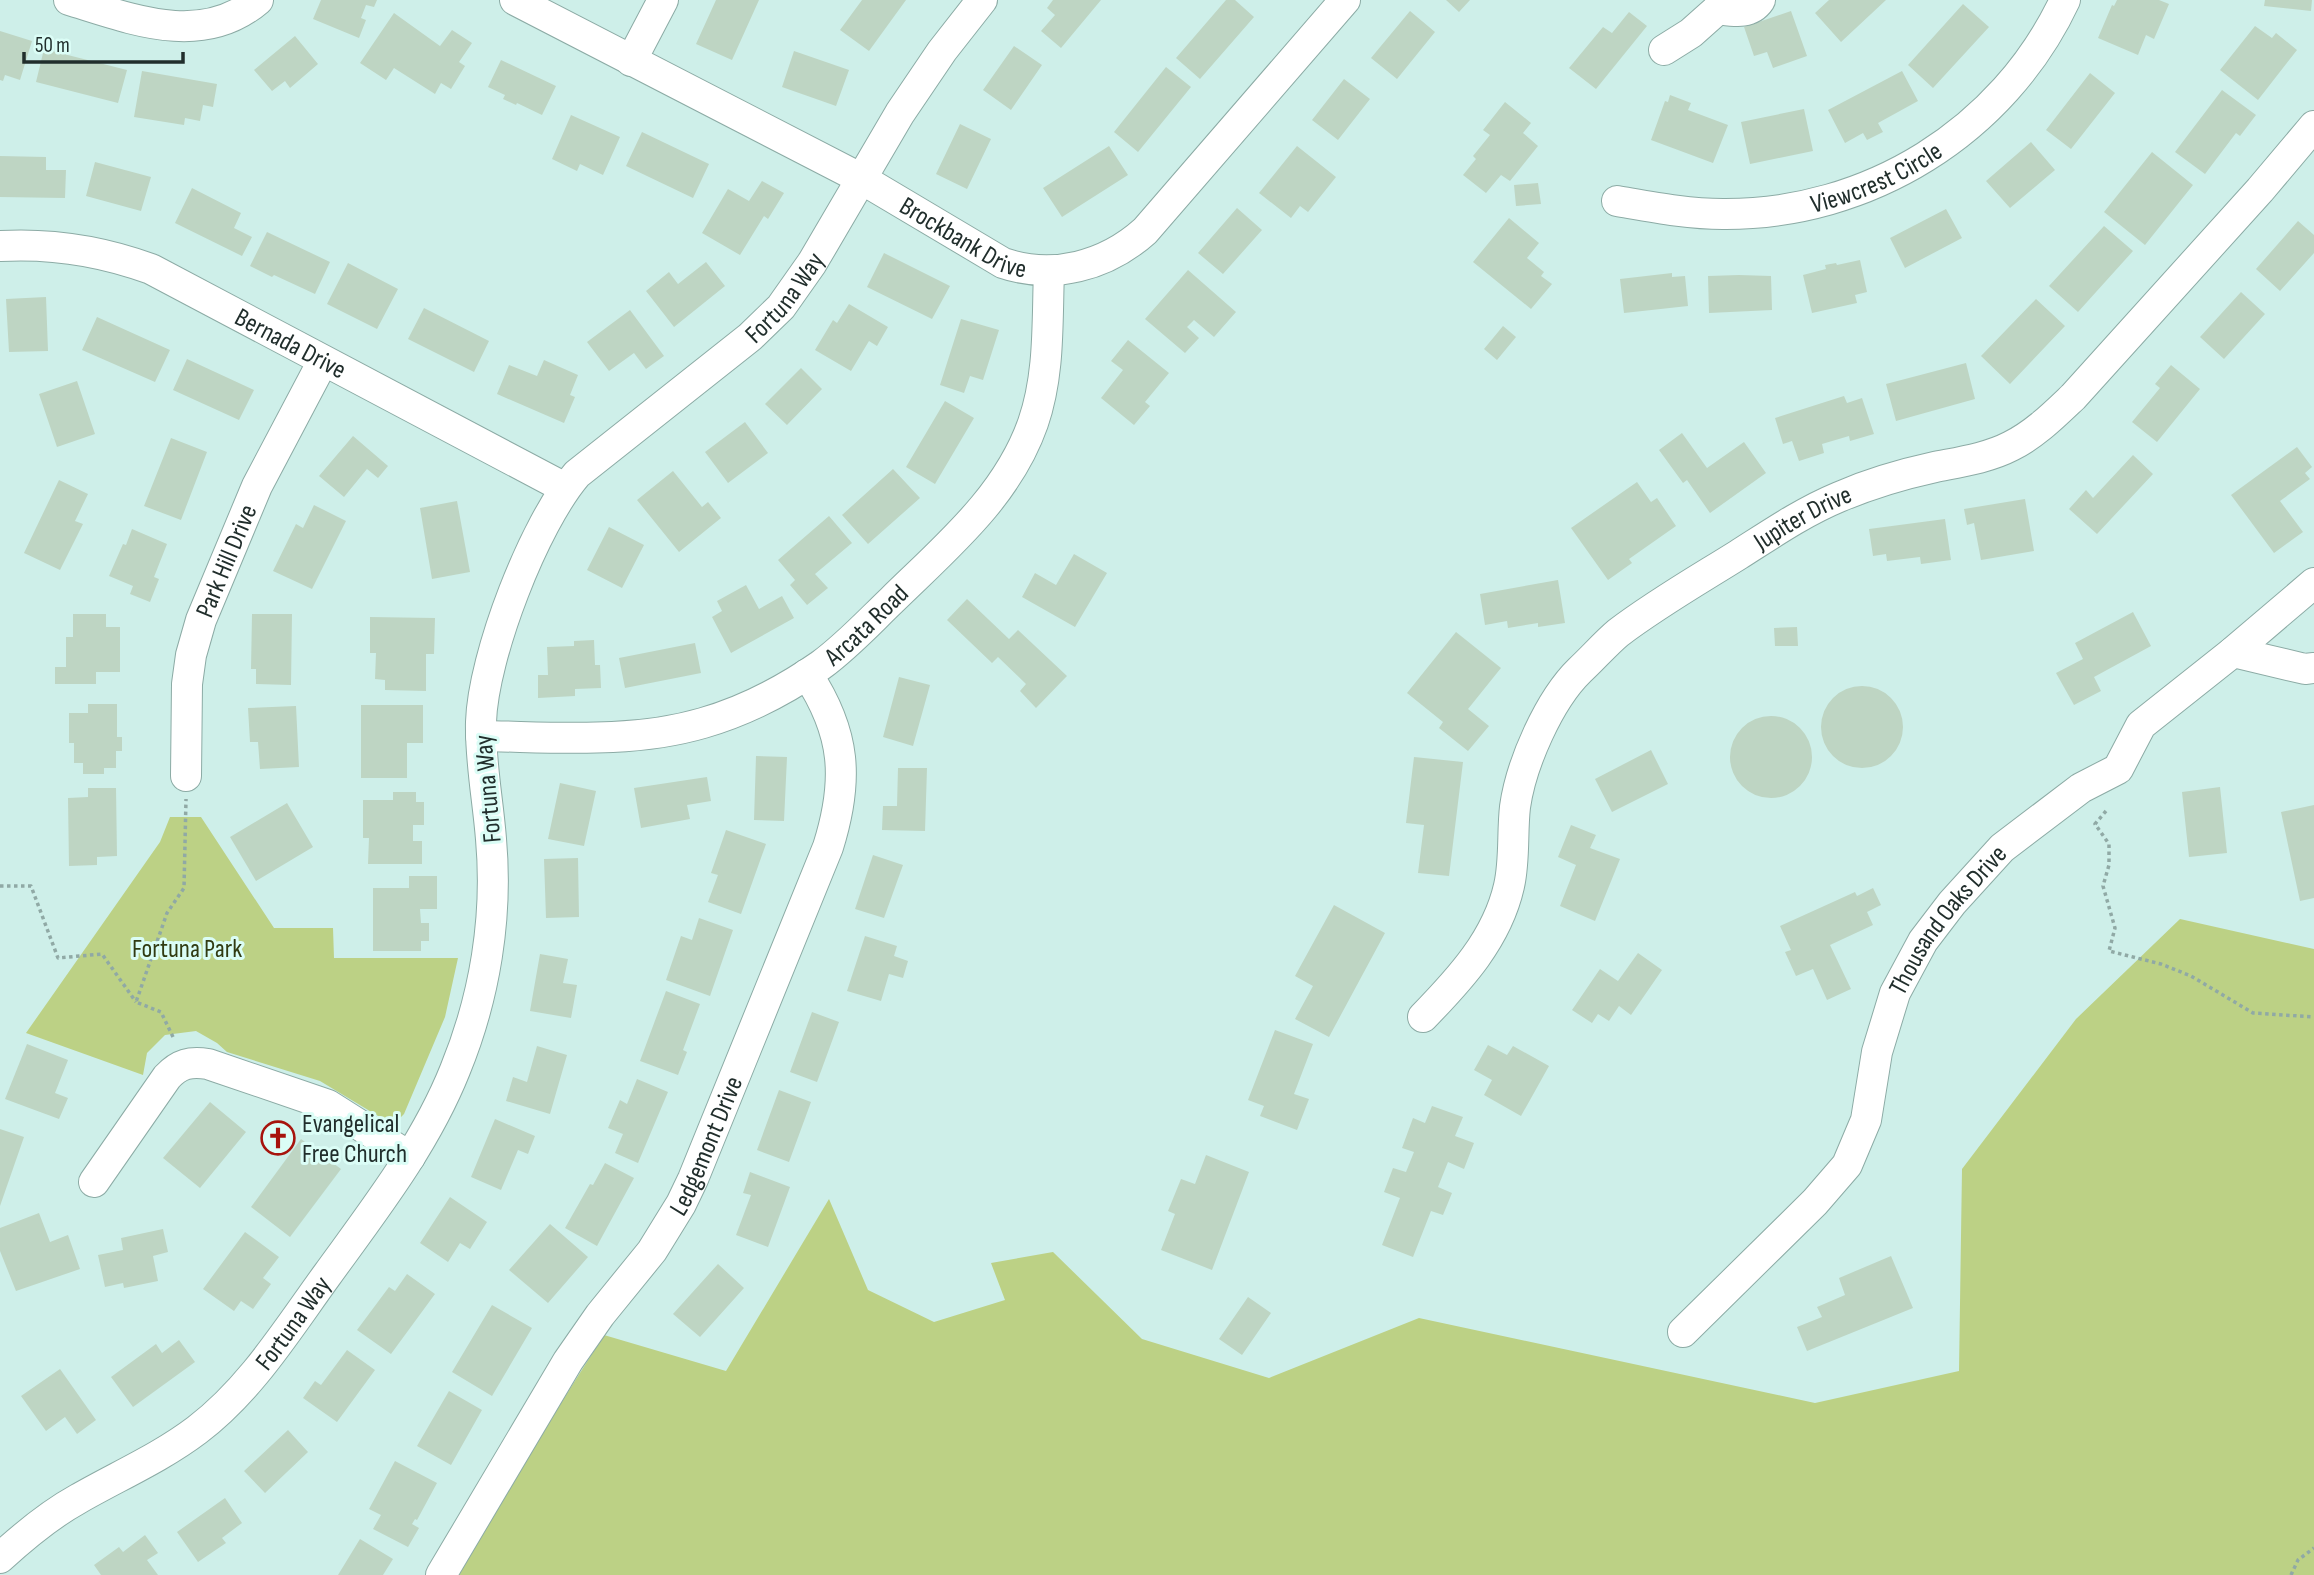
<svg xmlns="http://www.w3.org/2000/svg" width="2314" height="1575" font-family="'Sofia Sans Condensed',sans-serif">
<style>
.green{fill:#bcd185}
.building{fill:#bed5c3}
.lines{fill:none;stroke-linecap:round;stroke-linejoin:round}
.minor-casing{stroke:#8caba5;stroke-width:32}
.path{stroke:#90a9a5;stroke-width:3.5;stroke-dasharray:3.5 3.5;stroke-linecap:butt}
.minor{stroke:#fff;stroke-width:30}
.labels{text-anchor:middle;stroke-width:6;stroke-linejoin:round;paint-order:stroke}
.street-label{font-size:26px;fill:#212e2c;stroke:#dbfdf6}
.park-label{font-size:26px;fill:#313b12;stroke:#dbfdf6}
.poi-label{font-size:26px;fill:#212e2c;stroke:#dbfdf6;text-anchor:start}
</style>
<rect width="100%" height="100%" fill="#ceefe9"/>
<!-- green -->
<path class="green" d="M170,817H201L274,928H333L334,958H458L445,1017L404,1114L397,1121L388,1122L320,1081L227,1052L217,1043L196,1031L165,1035L147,1053L143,1075L26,1033L160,842Z
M2180,919L2314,949V1575H452L604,1335L726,1371L829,1199L868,1290L934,1322L1005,1300L991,1263L1053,1252L1142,1339L1269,1378L1419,1318L1815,1403L1959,1371L1962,1169L2076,1019Z"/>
<!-- building -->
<path class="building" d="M321,0H377L374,7L366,5L361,18L366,20L359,38L313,19Z
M716,0H759L732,60L696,44Z
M862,0H906L869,51L840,30Z
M1053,0H1101L1061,48L1041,31L1055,15L1047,8Z
M1226,0H1235L1254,17L1200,79L1176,58Z
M1446,0H1470L1459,12Z
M1829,0H1886L1841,42L1815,13Z
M2117,0H2159L2169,4L2154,39L2146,35L2138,55L2098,38L2112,5L2114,6Z
M2265,0H2312L2311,11L2264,6Z
M1963,4L1989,27L1933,88L1908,65Z
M1410,11L1435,32L1397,79L1371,58Z
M1791,11L1807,56L1773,68L1767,52L1754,56L1744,27Z
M1629,12L1647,26L1596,89L1569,68L1603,27L1612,33Z
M394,13L440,46L452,30L472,43L459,62L465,66L451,89L441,83L435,94L394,68L386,80L360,63Z
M2255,26L2272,38L2276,33L2297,50L2258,100L2220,70Z
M0,31L32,41L20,80L5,75L3,81L0,80Z
M295,36L318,64L290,88L285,81L272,91L254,70Z
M1014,46L1042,65L1011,110L983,90Z
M44,49L127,70L118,103L36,82Z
M794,51L849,70L836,106L782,87Z
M501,60L556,86L542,115L517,103L516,105L503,99L505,95L488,87Z
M1166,67L1191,87L1138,152L1114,132Z
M142,71L217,84L213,107L203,105L200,121L185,118L184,125L134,117Z
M1902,71L1918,101L1878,123L1883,132L1867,140L1863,133L1845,143L1828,110Z
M2090,73L2115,93L2071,149L2046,130Z
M1344,79L1370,99L1338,140L1312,120Z
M2222,90L2256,115L2240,136L2236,133L2205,174L2175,152Z
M1670,95L1691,103L1688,110L1728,125L1713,163L1651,140L1665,101L1668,102Z
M1505,102L1531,123L1523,133L1538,146L1510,181L1501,175L1486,193L1463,175L1476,159L1473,156L1490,135L1483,130Z
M1804,109L1813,151L1750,164L1741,122Z
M571,115L620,137L603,175L580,164L577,171L552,159Z
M960,124L991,139L967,189L936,174Z
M642,132L709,164L693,198L626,166Z
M2031,142L2055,170L2010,208L1986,181Z
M1109,146L1128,175L1062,217L1043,188Z
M1297,146L1336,177L1308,212L1300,206L1291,218L1259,193Z
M2152,152L2193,185L2145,245L2104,212Z
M0,156L46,157V170H66L65,198L0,197Z
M95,162L151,177L141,211L86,196Z
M762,181L784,193L768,219L764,216L740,255L702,233L728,189L749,201Z
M1538,183L1541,204L1516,206L1514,185Z
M192,188L241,213L234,228L252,237L242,256L175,223Z
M1237,208L1262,230L1223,274L1198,253Z
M1946,209L1962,238L1905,268L1890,238Z
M1509,218L1539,243L1527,258L1544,272L1541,276L1552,284L1531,309L1473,262Z
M2298,221L2314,235V253L2280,291L2256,269Z
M2104,226L2133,251L2078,312L2049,286Z
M267,232L330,262L315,294L274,275L272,277L250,266Z
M884,253L950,286L932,319L867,287Z
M1860,260L1867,292L1855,295L1857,303L1812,313L1803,275L1826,269L1825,265L1836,263L1837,265Z
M706,262L725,286L674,327L646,291L669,272L678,284Z
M348,263L398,289L377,329L327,304Z
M1188,270L1236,312L1214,337L1194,320L1187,327L1199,338L1185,353L1145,319Z
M1672,273V277L1685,276L1688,306L1624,313L1620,279Z
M1739,275L1771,276L1772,310L1709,313L1708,276Z
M2241,292L2265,314L2224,359L2200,337Z
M46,297L48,351L9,352L6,299Z
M2036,299L2065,326L2010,384L1981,356Z
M849,304L888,327L877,346L869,341L851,371L815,350L833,320L837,323Z
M424,308L489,341L474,372L408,339Z
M630,310L664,356L646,369L634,353L609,371L587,342Z
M97,317L170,350L155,382L82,350Z
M961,319L999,330L983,380L970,376L964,393L940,385Z
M1503,326L1516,337L1497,360L1484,349Z
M1128,340L1169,373L1145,402L1150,406L1134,425L1101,398L1123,370L1111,361Z
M187,359L254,390L239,420L173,390Z
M544,360L578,375L570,395L575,397L564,423L497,394L509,365L537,376Z
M1966,363L1975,399L1896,421L1886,384Z
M2171,365L2200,389L2157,442L2132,422L2160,388L2155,384Z
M801,368L822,389L787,425L765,404Z
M77,381L95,434L57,447L39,394Z
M1844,396L1847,403L1862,398L1874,434L1850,441L1849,436L1822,444L1824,453L1799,461L1792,441L1783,444L1775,418Z
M945,401L974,418L935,484L906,467Z
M745,422L768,453L728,483L705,452Z
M1682,433L1707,468L1744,442L1766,473L1710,513L1687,480L1683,483L1659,450Z
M353,436L388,466L378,478L367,469L344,497L319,476Z
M171,438L207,452L181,520L144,506Z
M2297,447L2312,467L2305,473L2310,479L2280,501L2303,532L2274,553L2231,495Z
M2133,455L2153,474L2097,534L2069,509L2086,490L2093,498Z
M893,469L920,498L868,544L842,515Z
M673,471L702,507L708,502L721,518L679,552L637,500Z
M59,480L88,494L75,521L83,524L60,570L24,553Z
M1637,482L1651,502L1657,498L1676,526L1629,559L1632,563L1608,580L1571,528Z
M2025,499L2034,551L1981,560L1974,523L1967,525L1964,509Z
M457,501L470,572L432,579L420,508Z
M314,505L346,521L312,589L273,571L296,524L303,528Z
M829,516L852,543L815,574L828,588L807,605L790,585L795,580L778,560Z
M1945,519L1951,560L1921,564L1920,557L1887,561L1886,554L1873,556L1869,529Z
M609,527L644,545L622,588L587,570Z
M132,529L167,544L154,577L159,579L150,602L130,594L133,586L109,576L123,544L126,545Z
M1074,554L1107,573L1075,627L1022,597L1035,573L1056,585Z
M1558,580L1565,623L1538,627V623L1508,628L1507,621L1485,625L1480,594Z
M746,585L759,609L782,596L794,618L731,653L712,617L722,611L717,601Z
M967,599L1009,639L1018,630L1067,676L1036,708L1020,691L1026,684L998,657L992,663L947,620Z
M2133,612L2151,646L2094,677L2101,691L2074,705L2056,673L2083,659L2075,643Z
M73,614H106V627H120V672H96V684H55V667H66V637H73Z
M252,614H292L291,685L256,684V669H251Z
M370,617L435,618L434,654H426V691L385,690V680L375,679L376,653H370Z
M1797,627L1798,646H1775L1774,628Z
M1456,632L1501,668L1468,709L1489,726L1468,751L1439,728L1443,722L1407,693Z
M594,640L595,665H600L601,688L575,689V696L538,698V675H548L547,647L574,646V641Z
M695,643L701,673L625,688L619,658Z
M899,677L930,685L913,746L883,737Z
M1821 727a41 41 0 1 1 82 0a41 41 0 1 1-82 0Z
M88,704H117V737H122V751H116V768H104V774H83V763H74V743H69V713H88Z
M361,705H423V743H407V778H361Z
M296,706L299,767L260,769L258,742H250L248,708Z
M1730 757a41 41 0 1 1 82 0a41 41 0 1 1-82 0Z
M1651,750L1668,784L1612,812L1595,779Z
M756,756L787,757L784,821L754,820Z
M1414,757L1463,762L1449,876L1418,873L1424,825L1406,823Z
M898,768H927L925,831L882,830L883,806H897Z
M707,777L711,801L687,805L690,819L641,828L634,788Z
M560,783L596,791L584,846L548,839Z
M2220,787L2227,853L2189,857L2182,792Z
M88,788H116L117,856L97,857V865L69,866L68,798L88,797Z
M393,792H416V802H424V825H413V841H422V864H368L369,838H363V800H393Z
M287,803L313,847L256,881L230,837Z
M2314,805V898L2300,901L2281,812Z
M1571,825L1596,835L1590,848L1620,859L1595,921L1560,906L1576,865L1558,857Z
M726,830L766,844L741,914L708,902L718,875L711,873Z
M873,855L903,865L884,918L855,909Z
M578,858L579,917L546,918L544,859Z
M409,876H437V909H420L421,923H429V941H421V951H373V888H409Z
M1873,888L1881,905L1867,912L1873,925L1830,945L1851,989L1827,1000L1813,969L1796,976L1785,952L1791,950L1780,926L1855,892L1857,896Z
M1334,905L1385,933L1329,1037L1295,1019L1313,986L1295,976Z
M699,918L733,930L710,996L666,980L681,936L692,940Z
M865,936L897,946L894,956L908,961L903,978L889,974L881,1001L847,991Z
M1638,953L1662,970L1631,1015L1619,1006L1609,1021L1598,1014L1592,1023L1572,1010L1600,969L1618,981Z
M540,954L568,959L563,983L577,985L571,1018L530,1011Z
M666,991L700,1004L683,1050L687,1052L678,1075L640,1061Z
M812,1012L839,1022L817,1082L790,1072Z
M1275,1030L1313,1044L1294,1094L1309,1099L1297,1130L1260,1116L1264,1106L1248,1100Z
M27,1044L68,1060L55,1093L68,1098L59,1119L5,1099Z
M1488,1045L1507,1055L1513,1046L1549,1066L1521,1116L1484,1095L1492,1080L1474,1070Z
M537,1046L567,1055L550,1114L506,1101L513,1077L527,1082Z
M637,1079L668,1092L638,1163L615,1153L623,1134L608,1128L620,1100L627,1104Z
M779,1090L811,1102L789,1162L757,1150Z
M210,1102L246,1132L200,1188L163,1158Z
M1432,1106L1463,1117L1455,1136L1474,1143L1464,1169L1448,1162L1438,1187L1452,1193L1443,1215L1431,1211L1413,1257L1382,1245L1400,1198L1384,1192L1393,1168L1406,1172L1414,1152L1402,1148L1413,1118L1425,1123Z
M495,1119L535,1136L528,1154L518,1150L501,1190L471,1177Z
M0,1129L24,1137L0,1206Z
M301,1139L341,1169L290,1237L251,1207Z
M1206,1155L1249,1172L1212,1270L1161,1250L1175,1214L1168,1211L1181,1179L1195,1184Z
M605,1163L634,1178L597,1246L565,1228L590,1184L593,1185Z
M750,1172L790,1187L768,1247L736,1235L751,1195L743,1193Z
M450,1197L487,1222L470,1249L460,1243L448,1262L420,1243Z
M39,1213L50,1242L68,1235L80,1269L16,1291L0,1251V1228Z
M550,1224L588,1257L548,1303L509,1270Z
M163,1229L168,1252L153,1256L158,1281L124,1288L123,1283L105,1287L98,1255L123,1250L121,1238Z
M245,1232L279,1257L263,1278L271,1284L253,1309L241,1301L234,1311L203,1289Z
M1891,1256L1913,1308L1807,1351L1797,1327L1822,1317L1817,1307L1845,1295L1839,1278Z
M718,1264L744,1288L700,1337L673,1314Z
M407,1274L435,1294L391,1354L357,1330L389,1287L395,1291Z
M1248,1297L1271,1313L1242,1355L1219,1339Z
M492,1305L532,1328L492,1396L452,1372Z
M179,1340L195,1362L133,1407L111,1377L156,1344L162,1353Z
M347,1350L375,1370L337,1422L303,1398L315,1381L321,1385Z
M60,1369L96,1420L77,1434L65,1417L46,1431L21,1396Z
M449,1391L482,1410L451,1465L417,1446Z
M288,1430L308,1452L265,1493L244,1471Z
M395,1461L437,1483L417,1520L415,1519L412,1524L419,1528L408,1547L373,1529L381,1515L369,1509Z
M225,1498L242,1523L222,1538L226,1543L198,1562L177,1532Z
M145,1535L158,1553L147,1560L158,1575H101L94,1565L119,1547L123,1552Z
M360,1539L393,1559L383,1575H338Z"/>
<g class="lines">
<defs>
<g id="minor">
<path d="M69,0C131,19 202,48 258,0"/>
<path id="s1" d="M515,0L860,178L1003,263C1053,280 1106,266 1145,231L1345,0"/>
<path d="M1718,9C1733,11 1750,15 1760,0"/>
<path d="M1664,50L1691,33L1728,0"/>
<path d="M631,61L663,0"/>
<path id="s2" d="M1617,201C1652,207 1687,214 1723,214C1868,215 2003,132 2065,0"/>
<path id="s3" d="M0,246C53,243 102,251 151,269L565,488"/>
<path d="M2233,652L2305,669L2314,668"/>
<path id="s4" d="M481,736C555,737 631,744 703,723C745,711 785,690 821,665C847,646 869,622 892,600C946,547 1007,497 1033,423C1050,374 1047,322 1049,271"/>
<path id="s5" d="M186,776L187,684L191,655L201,620L257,486L323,361"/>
<path id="s6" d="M1423,1017C1460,979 1497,939 1509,886C1515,860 1512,833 1515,807C1521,764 1549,700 1580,670C1593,658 1605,644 1618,633C1656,604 1698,580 1738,555C1771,534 1803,512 1839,497C1869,484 1903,474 1935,467C1960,462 1988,458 2011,446C2035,434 2054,415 2073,397L2260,190L2314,126"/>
<path d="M94,1182L167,1077C179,1064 190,1061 208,1064L328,1105L410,1157"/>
<path id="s7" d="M1683,1332L1815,1202L1847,1165L1866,1120L1877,1052L1895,993L1923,941L1952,903L2002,848L2081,788L2118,769L2141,725L2233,652L2314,583"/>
<path id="s8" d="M0,1558C24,1536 49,1515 78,1499C118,1476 160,1458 197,1430C251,1389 287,1330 327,1275C374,1210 425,1145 455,1070C485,997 498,917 491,839C488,800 480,761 481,722C483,656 534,524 577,474L750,337L781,307L812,263L900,113L942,51L982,0"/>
<path id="s9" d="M441,1575L568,1361L600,1315L652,1251L681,1204L693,1179L828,847C849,780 846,733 807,674"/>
</g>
</defs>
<!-- minor casing -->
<use href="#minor" class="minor-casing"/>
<!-- path -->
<path class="path" d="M2106,811L2095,824L2109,844V865L2103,886L2115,928L2109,951L2161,964L2191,976L2253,1013L2314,1017
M0,886H31L58,958L102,954L136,1002
M173,1037L161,1012L136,1002L167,913L184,888L186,799
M2291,1575L2298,1560L2314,1548"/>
<!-- minor -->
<use href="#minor" class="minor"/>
</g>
<!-- icons -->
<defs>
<symbol id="church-ring" viewBox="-11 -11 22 22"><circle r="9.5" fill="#dbfdf6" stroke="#a7140d" stroke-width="1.5"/><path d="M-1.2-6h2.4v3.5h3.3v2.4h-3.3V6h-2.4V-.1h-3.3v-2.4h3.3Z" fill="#a7140d"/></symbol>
</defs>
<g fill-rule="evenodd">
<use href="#church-ring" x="259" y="1119" width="38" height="38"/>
</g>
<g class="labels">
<!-- street labels -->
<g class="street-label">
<text dy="9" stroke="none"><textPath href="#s2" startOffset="266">Viewcrest Circle</textPath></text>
<text dy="9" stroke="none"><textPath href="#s1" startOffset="508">Brockbank Drive</textPath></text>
<text dy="9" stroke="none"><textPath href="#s8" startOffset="1577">Fortuna Way</textPath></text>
<text dy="9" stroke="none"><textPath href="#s3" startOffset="312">Bernada Drive</textPath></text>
<text dy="9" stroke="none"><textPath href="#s6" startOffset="663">Jupiter Drive</textPath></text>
<text dy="9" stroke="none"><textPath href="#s5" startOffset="222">Park Hill Drive</textPath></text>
<text dy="9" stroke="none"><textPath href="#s4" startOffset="416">Arcata Road</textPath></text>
<text transform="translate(487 789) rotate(-95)" y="9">Fortuna Way</text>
<text dy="9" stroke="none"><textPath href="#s7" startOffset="504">Thousand Oaks Drive</textPath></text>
<text dy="9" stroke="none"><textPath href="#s9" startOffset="506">Ledgemont Drive</textPath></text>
<text dy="9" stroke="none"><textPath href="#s8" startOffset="380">Fortuna Way</textPath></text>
</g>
<!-- park labels -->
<g class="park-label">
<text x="187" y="957">Fortuna Park</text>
</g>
<!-- poi labels -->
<g class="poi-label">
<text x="302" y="1132">Evangelical<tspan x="302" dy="30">Free Church</tspan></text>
</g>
</g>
<!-- scale -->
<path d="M24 52v10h159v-10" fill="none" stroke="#212e2c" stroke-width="3.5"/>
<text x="35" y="52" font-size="21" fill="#212e2c" stroke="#dbfdf6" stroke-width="5" paint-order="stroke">50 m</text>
</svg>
